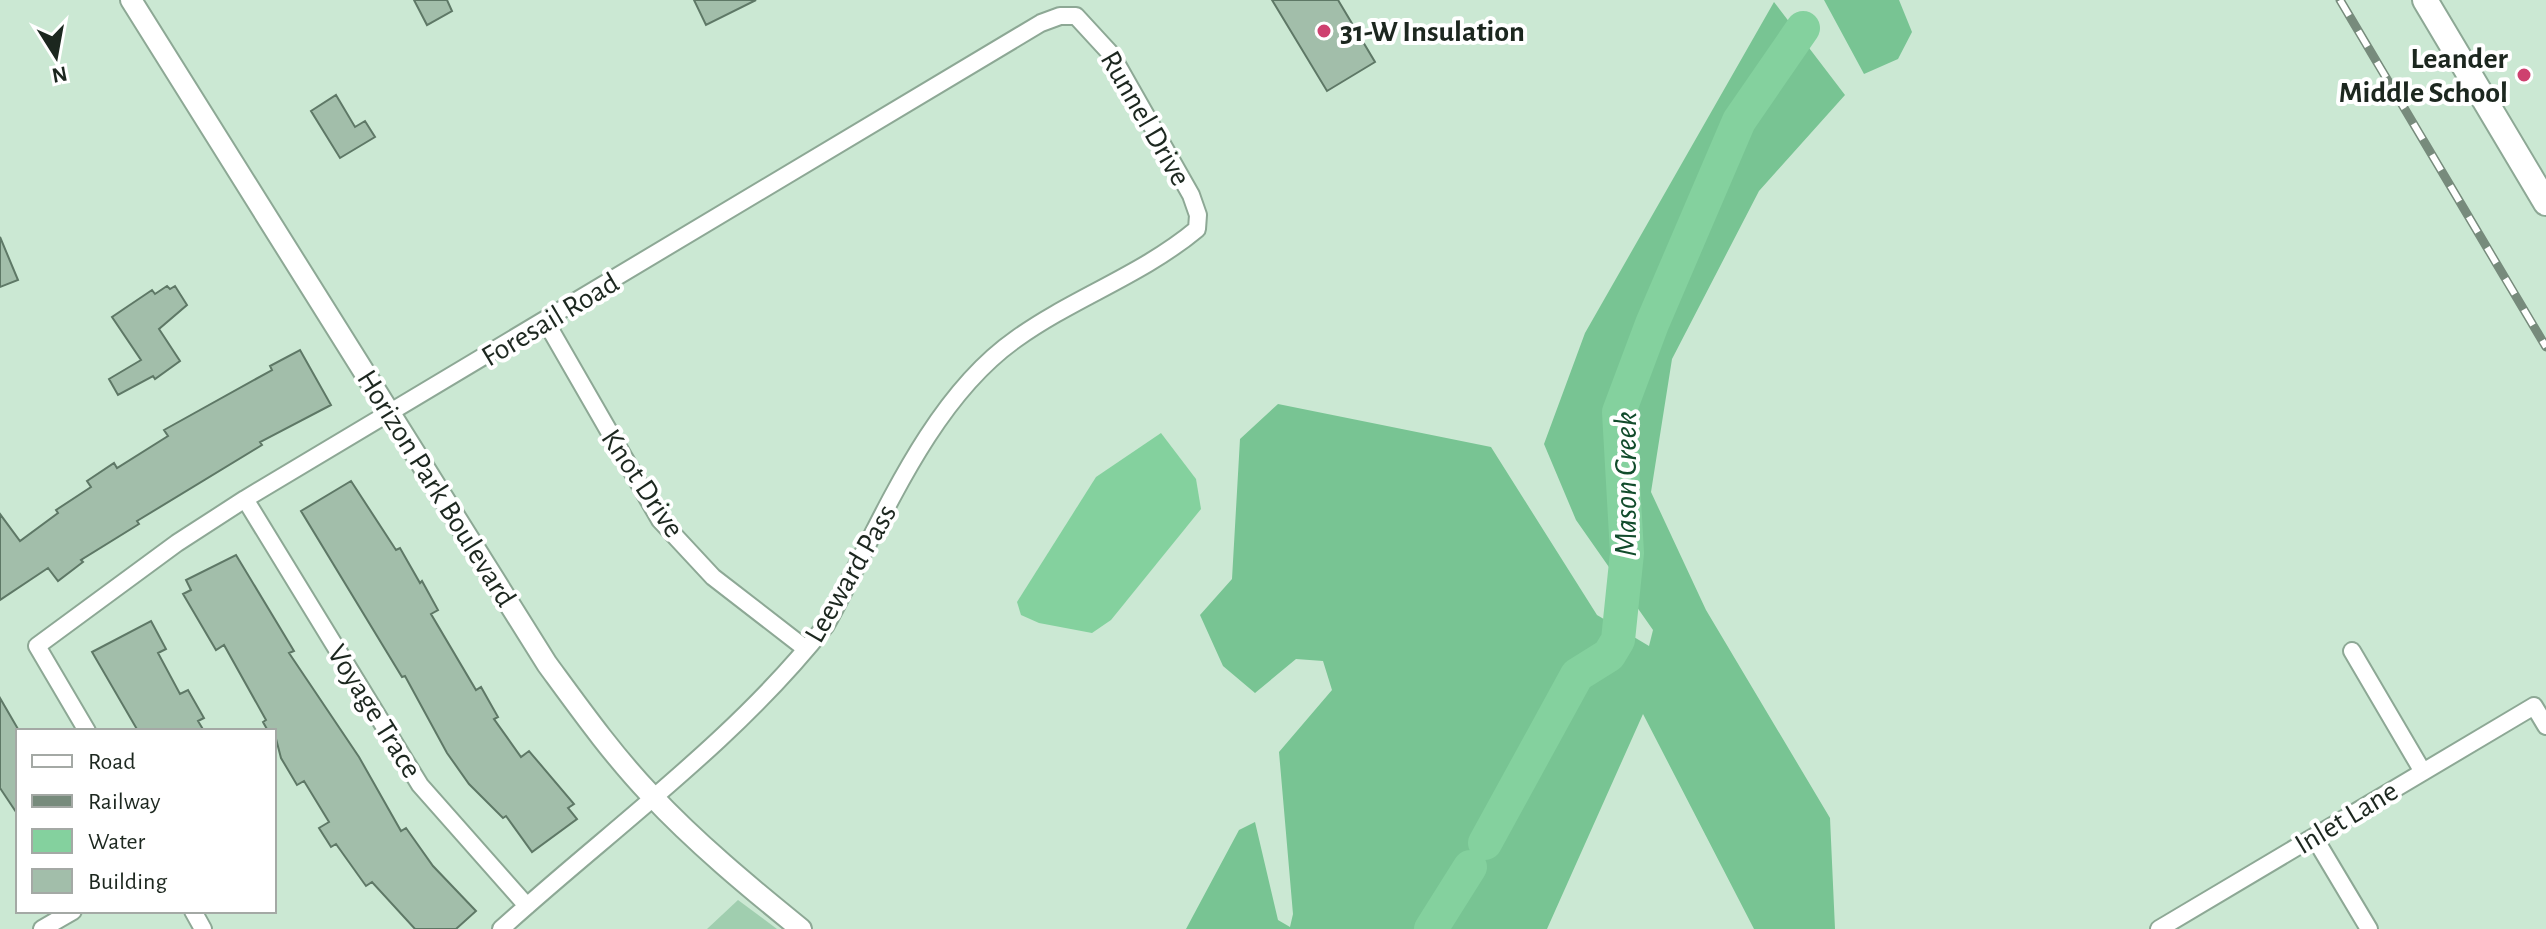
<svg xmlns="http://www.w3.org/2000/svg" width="2546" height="929" font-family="'Alegreya Sans',sans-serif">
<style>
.green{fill:#a0ceaf}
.forest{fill:#78c493}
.water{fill:#84d19e}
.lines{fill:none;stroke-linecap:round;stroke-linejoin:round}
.river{stroke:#84d19e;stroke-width:34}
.building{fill:#a2beaa;stroke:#5e7866;stroke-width:2}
.minor-casing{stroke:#8da895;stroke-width:20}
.tertiary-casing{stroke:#8da895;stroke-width:24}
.primary-casing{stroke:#8da895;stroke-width:28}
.minor{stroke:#fff;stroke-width:16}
.tertiary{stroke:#fff;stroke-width:20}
.primary{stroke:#fff;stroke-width:24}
.rail-casing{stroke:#778b7c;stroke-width:9}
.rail{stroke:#fff;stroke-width:6;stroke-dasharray:18;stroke-linecap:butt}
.poi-dot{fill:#ce416f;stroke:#fff;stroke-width:3}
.labels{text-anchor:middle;stroke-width:8;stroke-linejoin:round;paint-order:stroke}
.poi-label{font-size:30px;font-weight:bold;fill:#1c271f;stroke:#fff;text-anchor:start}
.street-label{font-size:30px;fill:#1c271f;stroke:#fff}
.water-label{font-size:32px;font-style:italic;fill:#124c2c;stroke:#fff}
</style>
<rect width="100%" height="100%" fill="#cbe8d3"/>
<!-- green -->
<path class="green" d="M738,900L777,929H707Z"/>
<!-- forest -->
<path class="forest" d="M1824,0H1899L1912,32L1898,59L1864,74Z
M1774,2L1845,95L1759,191L1672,359L1651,492L1706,610L1830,818L1835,929H1754L1643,714L1547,929H1186L1239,830L1255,822L1278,920L1290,927L1293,914L1279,752L1332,690L1323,661L1296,659L1255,693L1223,666L1200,615L1232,579L1240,439L1278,404L1491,447L1597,615L1649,646L1653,630L1576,520L1544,444L1585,333Z"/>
<!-- water -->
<path class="water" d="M1161,433L1196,479L1201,509L1111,620L1092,633L1039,623L1021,615L1017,602L1096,477Z"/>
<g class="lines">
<!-- river -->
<path class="river" d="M1485,843L1577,675L1609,655L1618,640L1627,553L1619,412L1652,324L1739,121L1803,28
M1431,929L1470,867"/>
</g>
<!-- building -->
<path class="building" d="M414,0H447L452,11L427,25Z
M694,0H756L706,25Z
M1272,0H1338L1375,62L1327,91Z
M336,95L355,127L365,121L375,137L340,158L311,111Z
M0,237L18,280L0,287Z
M167,286L170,289L175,286L187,305L159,329L180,361L155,379L153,376L118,395L109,379L141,360L112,317L152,290L155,294Z
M300,350L331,405L260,442L262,445L137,521L139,524L81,560L83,562L58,581L48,568L0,600V514L20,541L58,513L56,510L91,487L87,481L114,463L117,468L168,436L164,430L272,370L270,366Z
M351,481L396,550L400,548L420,583L422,581L438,610L431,614L476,690L481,687L498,717L494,719L521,757L529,751L574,804L568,808L577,819L532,852L506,816L503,818L469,784L447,753L405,676L402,677L301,511Z
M236,555L294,651L289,653L359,757L401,831L406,828L433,866L476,911L456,929H415L372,882L366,886L336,844L331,847L319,828L329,822L304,781L297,785L281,758L274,731H268L263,722L266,720L224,645L216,650L183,594L191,590L186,580Z
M151,621L166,649L158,653L180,694L188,690L204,718L198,721L204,731H138L92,652Z
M0,698L18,729V815L0,788Z"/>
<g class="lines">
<defs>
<path id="minor" d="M546,322L660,520L713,577L806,649
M245,499L420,785L527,906
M2352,651L2423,772
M87,731L37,646L177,543L245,499L1041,23L1060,16H1076L1111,54L1191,195L1198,215L1197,229C1142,275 1073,298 1016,339C926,402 878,531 826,625C736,740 609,831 501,929
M2314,837L2369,929
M193,911L203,929
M42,929L73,911
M2159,929L2534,706L2546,726"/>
<path id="tertiary" d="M131,0L547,664C580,709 612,754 650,794C696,843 749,887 801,929"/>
<path id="primary" d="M2425,0L2546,203"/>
</defs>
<!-- minor casing -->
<use href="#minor" class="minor-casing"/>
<!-- tertiary casing -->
<use href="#tertiary" class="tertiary-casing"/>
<!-- primary casing -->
<use href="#primary" class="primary-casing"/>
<!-- minor -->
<use href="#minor" class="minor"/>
<!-- tertiary -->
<use href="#tertiary" class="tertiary"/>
<!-- primary -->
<use href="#primary" class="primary"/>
<defs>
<path id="rail" d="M2340,0L2546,347"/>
</defs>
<!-- rail casing -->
<use href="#rail" class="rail-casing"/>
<!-- rail -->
<use href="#rail" class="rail"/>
</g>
<!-- markers -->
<g class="poi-dot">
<circle cx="1324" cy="31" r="8"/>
<circle cx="2524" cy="75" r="8"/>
</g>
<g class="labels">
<!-- poi labels -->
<g class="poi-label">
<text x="1340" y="41">31-W Insulation</text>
<text x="2508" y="68" text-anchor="end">Leander<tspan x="2508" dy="34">Middle School</tspan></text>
</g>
<!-- street labels -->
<g class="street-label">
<text transform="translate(1146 118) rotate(60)" y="10">Runnel Drive</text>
<text transform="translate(550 319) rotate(-31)" y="10">Foresail Road</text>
<text transform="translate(643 483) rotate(56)" y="10">Knot Drive</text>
<text transform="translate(437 488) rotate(58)" y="10">Horizon Park Boulevard</text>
<text transform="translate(850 573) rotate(-60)" y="10">Leeward Pass</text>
<text transform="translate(375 711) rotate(58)" y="10">Voyage Trace</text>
<text transform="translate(2346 817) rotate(-31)" y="10">Inlet Lane</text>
</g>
<!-- water labels -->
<g class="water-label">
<text transform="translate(1625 484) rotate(-90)" y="11">Mason Creek</text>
</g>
</g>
<!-- legend -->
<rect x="16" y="729" width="260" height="184" fill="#ffffff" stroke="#a4a9a5" stroke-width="2"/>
<rect x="32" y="755" width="40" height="12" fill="#ffffff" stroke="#a4a9a5" stroke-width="2"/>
<text x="88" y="769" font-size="24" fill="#1c271f">Road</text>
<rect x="32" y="795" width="40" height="12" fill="#778b7c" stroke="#a4a9a5" stroke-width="2"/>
<text x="88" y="809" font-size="24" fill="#1c271f">Railway</text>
<rect x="32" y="829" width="40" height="24" fill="#84d19e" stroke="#a4a9a5" stroke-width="2"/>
<text x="88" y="849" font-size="24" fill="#1c271f">Water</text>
<rect x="32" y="869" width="40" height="24" fill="#a2beaa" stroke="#a4a9a5" stroke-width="2"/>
<text x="88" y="889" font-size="24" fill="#1c271f">Building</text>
<!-- north arrow -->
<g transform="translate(56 56) rotate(169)" stroke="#ffffff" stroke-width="6" paint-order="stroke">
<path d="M0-6L14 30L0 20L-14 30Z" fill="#1c271f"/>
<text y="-12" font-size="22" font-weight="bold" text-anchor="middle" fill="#1c271f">N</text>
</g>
</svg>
